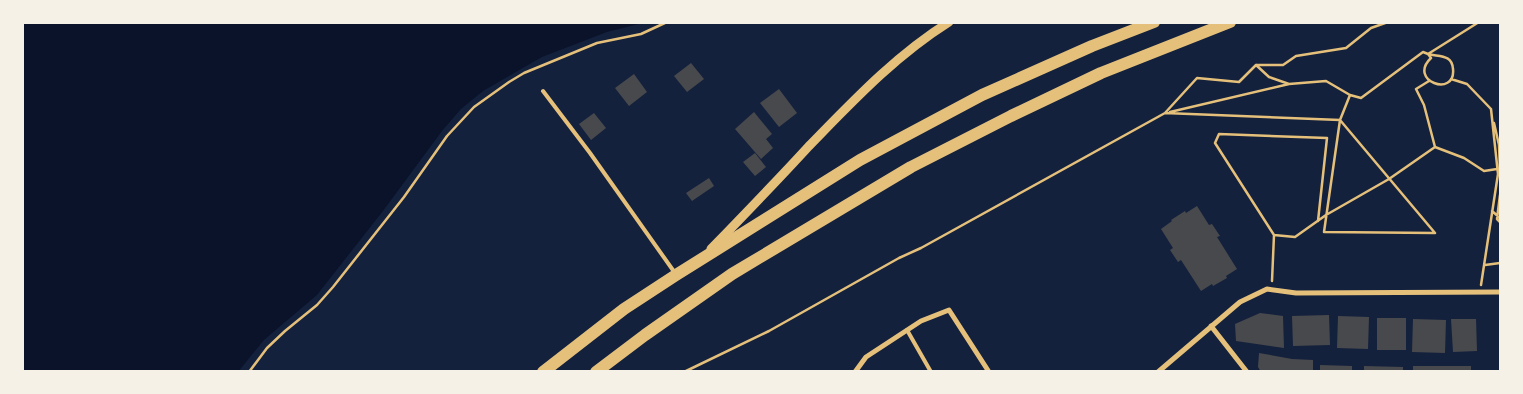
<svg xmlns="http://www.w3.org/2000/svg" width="1523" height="394" font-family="Figtree,sans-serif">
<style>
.water{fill:#0b132b}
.building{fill:#48494c}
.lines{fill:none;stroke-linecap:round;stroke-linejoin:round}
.path{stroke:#e5c07b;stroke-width:2.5}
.service{stroke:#e5c07b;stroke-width:4}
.minor{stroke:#e5c07b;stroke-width:5}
.tertiary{stroke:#e5c07b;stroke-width:9}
.trunk{stroke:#e5c07b;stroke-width:12}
</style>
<rect width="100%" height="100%" fill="#14213d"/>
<!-- water -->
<path class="water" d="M22,23L23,22L643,23L607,32L542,57L483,91L461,109L442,131L383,211L317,295L264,340L238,372L23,371Z"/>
<!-- building -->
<path class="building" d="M691,63L704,79L687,92L674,76Z
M634,74L647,92L629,106L615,88Z
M779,89L797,113L779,127L760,103Z
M754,112L772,134L766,139L773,148L761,159L735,129Z
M594,113L606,128L591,140L579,124Z
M755,153L766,167L755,176L743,162Z
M709,178L714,186L692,201L686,193Z
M1197,206L1209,225L1212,224L1220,236L1217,237L1237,269L1226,276L1227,278L1213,286L1212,284L1201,291L1181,260L1178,262L1170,250L1173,248L1161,229L1172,221L1171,220L1185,211L1186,213Z
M1260,313L1283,316L1284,348L1236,341L1235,324Z
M1329,315L1330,345L1293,346L1292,316Z
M1338,316L1369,317L1368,349L1337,348Z
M1377,318H1406V350H1377Z
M1413,319L1446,320L1445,353L1412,352Z
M1451,319H1476L1477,351L1453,352Z
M1259,353L1292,359L1313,360V372H1261L1258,367Z
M1320,365L1352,366V372H1320Z
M1364,366L1403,367V372H1364Z
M1413,366H1471V372H1413Z"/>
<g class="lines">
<!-- path -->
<path class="path" d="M1388,22L1371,28L1346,48L1296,56L1283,65H1256L1239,82L1197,78L1165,113L1340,120L1435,233L1324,232L1340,120L1350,95L1361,98L1423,52L1428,54L1479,22
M1428,54C1439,57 1452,54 1453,69C1456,98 1407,81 1431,58Z
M1256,65L1269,77L1289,84L1326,81L1350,95
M1451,79L1467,84L1491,109L1498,174L1481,285
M1170,112L1289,84
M1494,123L1499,145L1500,171
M1435,147L1464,158L1484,171L1497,169
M1500,195L1497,219L1500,222
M1492,211L1500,218
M1318,221L1327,138L1219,134L1215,143L1274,235L1295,237L1326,215L1389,179L1435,147L1424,105L1416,89L1429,81
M1485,265L1500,263
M1272,281L1274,235
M249,372L267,348L285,331L317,305L333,287L404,197L447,136L474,107L509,82L524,73L597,43L641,34L667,22
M684,372L769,331L899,258L921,248L1165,113"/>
<!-- service -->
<path class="service" d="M543,91L590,153L675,273
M907,330L931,372"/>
<!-- minor -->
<path class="minor" d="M1211,326L1247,372
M855,372L866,357L921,321L949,310L989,372
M1158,372L1240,302L1267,289L1296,293L1500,292"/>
<!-- tertiary -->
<path class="tertiary" d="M711,249C744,215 777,181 809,146C853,101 895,56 949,22"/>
<!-- trunk -->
<path class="trunk" d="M543,372L624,309L676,275L860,160L982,95L1092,46L1154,22
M596,372L645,335L732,274L911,167L1011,116L1101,73L1230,22"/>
</g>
<!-- border -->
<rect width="1523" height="394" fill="none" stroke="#f6f1e7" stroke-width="48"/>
</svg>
